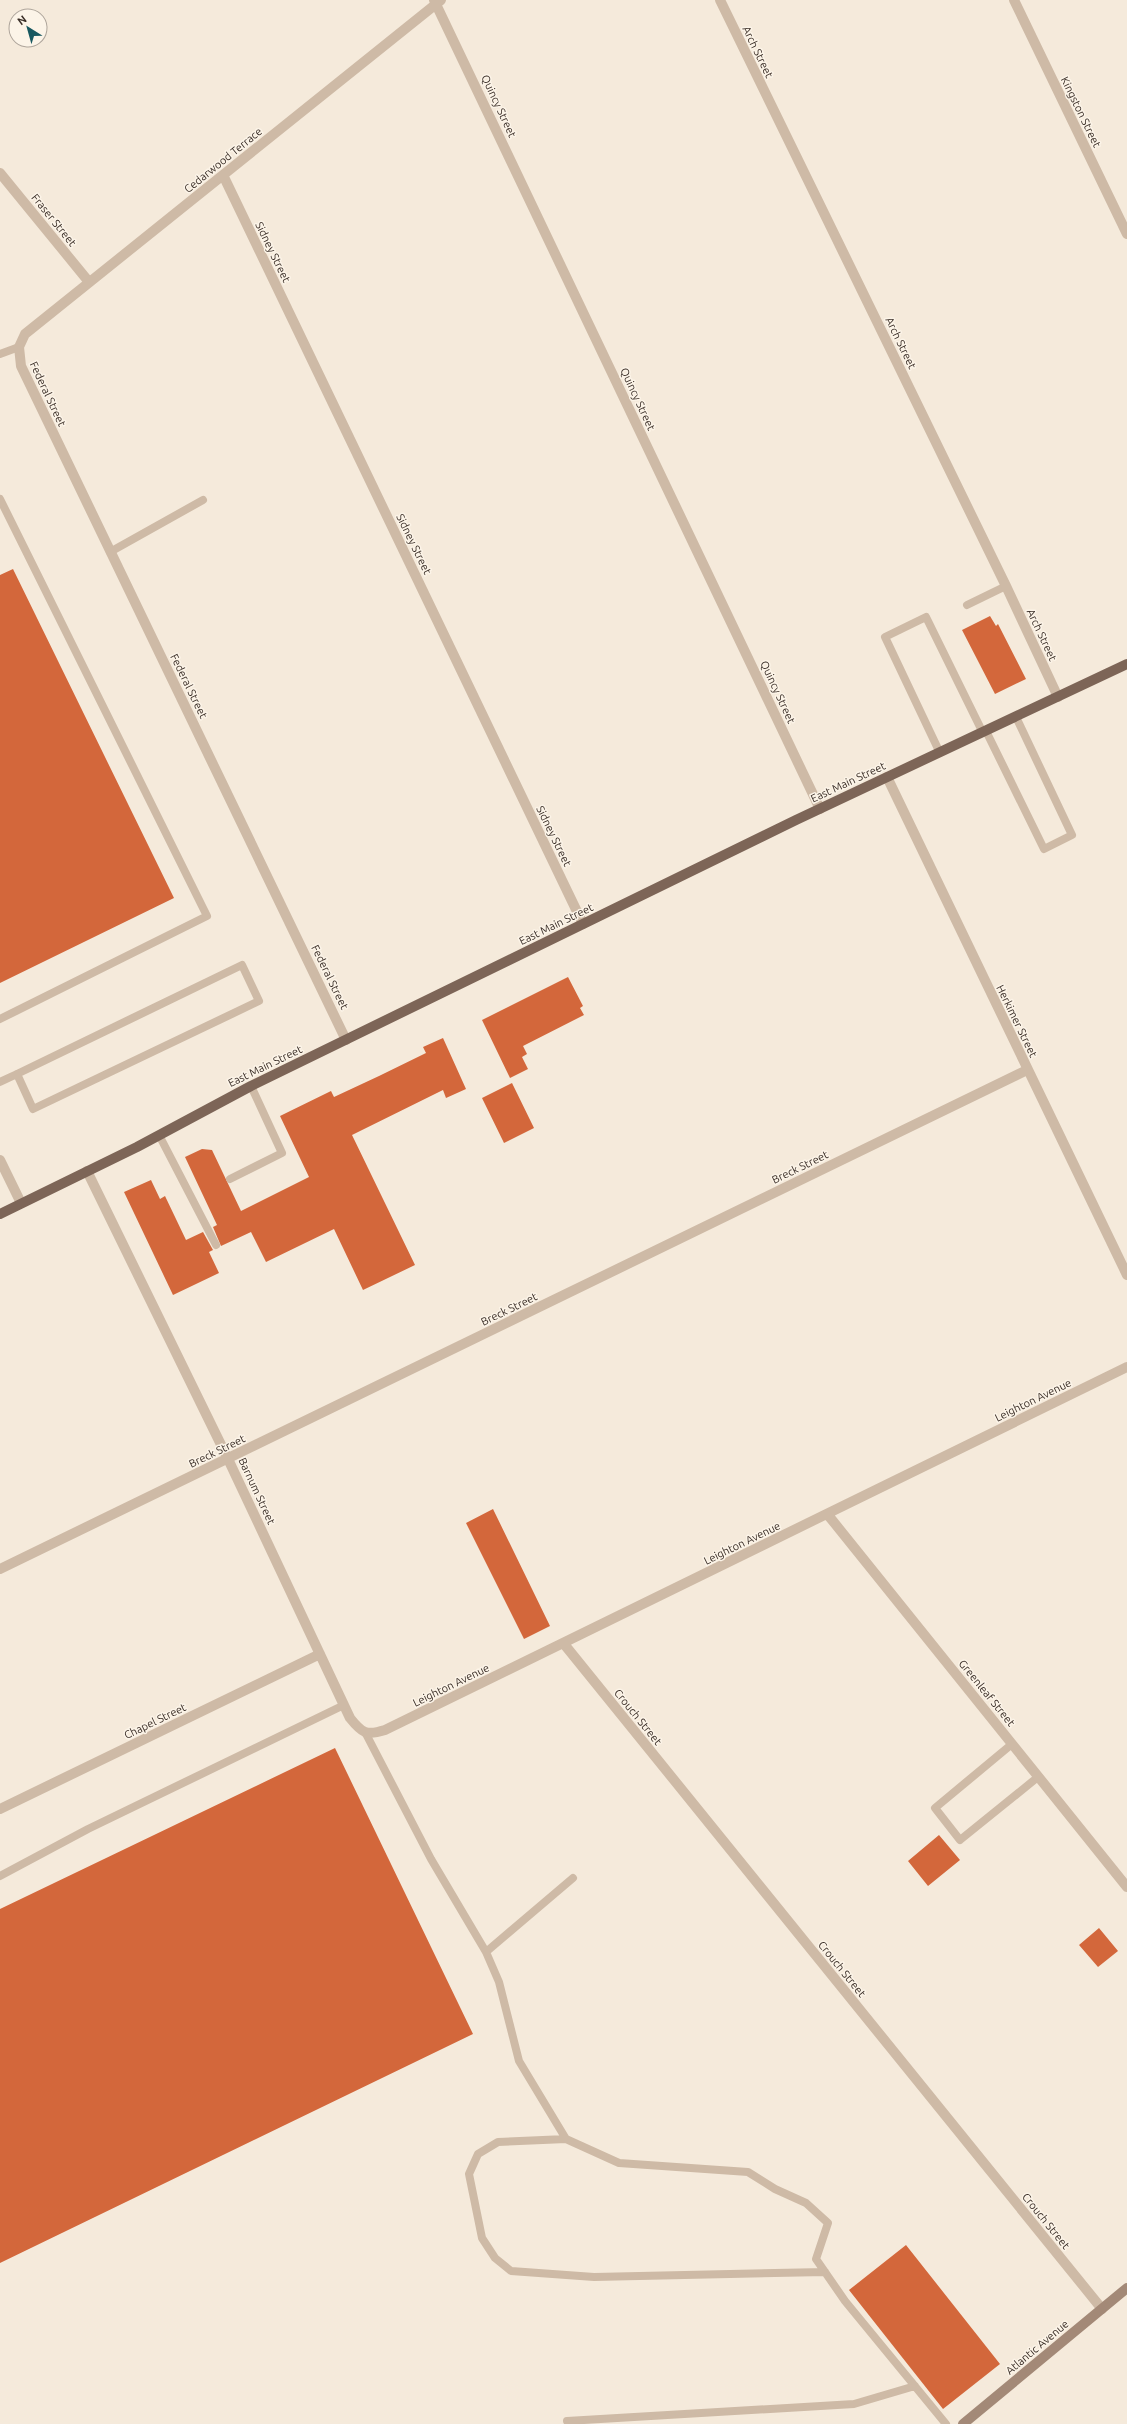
<svg xmlns="http://www.w3.org/2000/svg" width="1127" height="2424" font-family="Ubuntu,sans-serif">
<style>
.building{fill:#d3673b}
.lines{fill:none;stroke-linecap:round;stroke-linejoin:round}
.lane{stroke:#cebaa6;stroke-width:8}
.street{stroke:#cebaa6;stroke-width:10}
.secondary{stroke:#a38977;stroke-width:10}
.primary{stroke:#7d6557;stroke-width:10}
.labels{text-anchor:middle;stroke-width:3;stroke-linejoin:round;paint-order:stroke}
.street-label{font-size:11px;fill:#3a2e27;stroke:#fcf4e8}
</style>
<rect width="100%" height="100%" fill="#f5eadb"/>
<!-- building -->
<path class="building" d="M13,569L174,898L0,983V575Z
M990,616L996,626L998,624L1026,679L995,694L962,630Z
M568,977L583,1006L580,1008L584,1015L523,1046L527,1054L522,1057L528,1069L510,1078L482,1020Z
M443,1038L466,1089L446,1098L443,1090L352,1135L415,1265L363,1290L334,1229L266,1262L251,1232L221,1246L213,1227L217,1225L185,1157L202,1149L212,1150L241,1211L309,1177L280,1116L331,1091L334,1097L379,1076L426,1053L423,1047Z
M512,1083L534,1128L504,1143L482,1098Z
M151,1180L160,1199L165,1196L186,1240L203,1232L213,1250L209,1252L219,1273L173,1295L124,1192Z
M493,1509L550,1626L524,1639L466,1523Z
M335,1748L473,2034L0,2263V1909Z
M939,1835L960,1860L928,1886L908,1861Z
M1099,1928L1118,1951L1098,1967L1079,1945Z
M906,2245L1000,2364L943,2409L849,2290Z"/>
<g class="lines">
<!-- lane -->
<path class="lane" d="M0,354L19,347
M0,499L207,916L0,1019
M110,552L203,500
M967,605L1006,586
M986,731L1044,849L1072,835L1016,717
M940,753L885,637L926,617L983,733
M0,1082L17,1074L242,965L259,1001L33,1109L17,1074
M159,1135L216,1245
M230,1179L282,1153L251,1086
M365,1732L431,1859L486,1952L499,1982L519,2061L566,2139L619,2163L748,2172L775,2189L806,2203L828,2223L816,2259L845,2301L946,2424
M1012,1744L935,1808L960,1840L1038,1777
M0,1876L88,1829L344,1705
M486,1952L573,1878
M566,2139L498,2142L478,2154L469,2174L482,2238L495,2258L511,2271L594,2277L825,2272
M567,2421L854,2404L915,2386"/>
<!-- street -->
<path class="street" d="M434,0L820,809
M720,0L1006,586L1058,697
M1014,0L1127,234
M0,173L89,282
M223,175L583,924
M887,777L1127,1275
M346,1040L21,366L19,347L25,334L441,0
M0,1160L21,1203
M87,1171L228,1459L350,1718C362,1733 366,1736 385,1730L1127,1367
M828,1515L1127,1887
M0,1569L1027,1070
M564,1644L1102,2309
M0,1809L320,1654"/>
<!-- secondary -->
<path class="secondary" d="M963,2424L1127,2288"/>
<!-- primary -->
<path class="primary" d="M0,1214L137,1147L251,1086L796,820L1127,664"/>
</g>
<g class="labels">
<!-- street labels -->
<g class="street-label">
<text transform="translate(758 52) rotate(64)" y="4">Arch Street</text>
<text transform="translate(499 106) rotate(65)" y="4">Quincy Street</text>
<text transform="translate(1081 112) rotate(64)" y="4">Kingston Street</text>
<text transform="translate(223 160) rotate(-39)" y="4">Cedarwood Terrace</text>
<text transform="translate(54 220) rotate(51)" y="4">Fraser Street</text>
<text transform="translate(273 252) rotate(64)" y="4">Sidney Street</text>
<text transform="translate(901 343) rotate(64)" y="4">Arch Street</text>
<text transform="translate(48 394) rotate(65)" y="4">Federal Street</text>
<text transform="translate(638 399) rotate(65)" y="4">Quincy Street</text>
<text transform="translate(414 544) rotate(64)" y="4">Sidney Street</text>
<text transform="translate(1042 635) rotate(65)" y="4">Arch Street</text>
<text transform="translate(189 686) rotate(64)" y="4">Federal Street</text>
<text transform="translate(778 692) rotate(65)" y="4">Quincy Street</text>
<text transform="translate(848 782) rotate(-25)" y="4">East Main Street</text>
<text transform="translate(554 836) rotate(64)" y="4">Sidney Street</text>
<text transform="translate(556 924) rotate(-26)" y="4">East Main Street</text>
<text transform="translate(330 977) rotate(64)" y="4">Federal Street</text>
<text transform="translate(1017 1021) rotate(64)" y="4">Herkimer Street</text>
<text transform="translate(265 1066) rotate(-26)" y="4">East Main Street</text>
<text transform="translate(800 1167) rotate(-26)" y="4">Breck Street</text>
<text transform="translate(509 1309) rotate(-26)" y="4">Breck Street</text>
<text transform="translate(1033 1400) rotate(-26)" y="4">Leighton Avenue</text>
<text transform="translate(217 1451) rotate(-26)" y="4">Breck Street</text>
<text transform="translate(257 1491) rotate(65)" y="4">Barnum Street</text>
<text transform="translate(742 1543) rotate(-26)" y="4">Leighton Avenue</text>
<text transform="translate(451 1685) rotate(-26)" y="4">Leighton Avenue</text>
<text transform="translate(987 1693) rotate(51)" y="4">Greenleaf Street</text>
<text transform="translate(638 1717) rotate(51)" y="4">Crouch Street</text>
<text transform="translate(155 1721) rotate(-26)" y="4">Chapel Street</text>
<text transform="translate(842 1969) rotate(51)" y="4">Crouch Street</text>
<text transform="translate(1046 2221) rotate(51)" y="4">Crouch Street</text>
<text transform="translate(1037 2347) rotate(-40)" y="4">Atlantic Avenue</text>
</g>
</g>
<!-- north arrow -->
<g transform="translate(28 28) rotate(323)"><circle r="19" fill="#fcf4e8" stroke="#aea59b"/>
<path d="M0-3L7 15L0 10L-7 15Z" fill="#185860"/>
<text y="-6" font-size="11" font-weight="bold" text-anchor="middle" fill="#3a2e27">N</text>
</g>
</svg>
